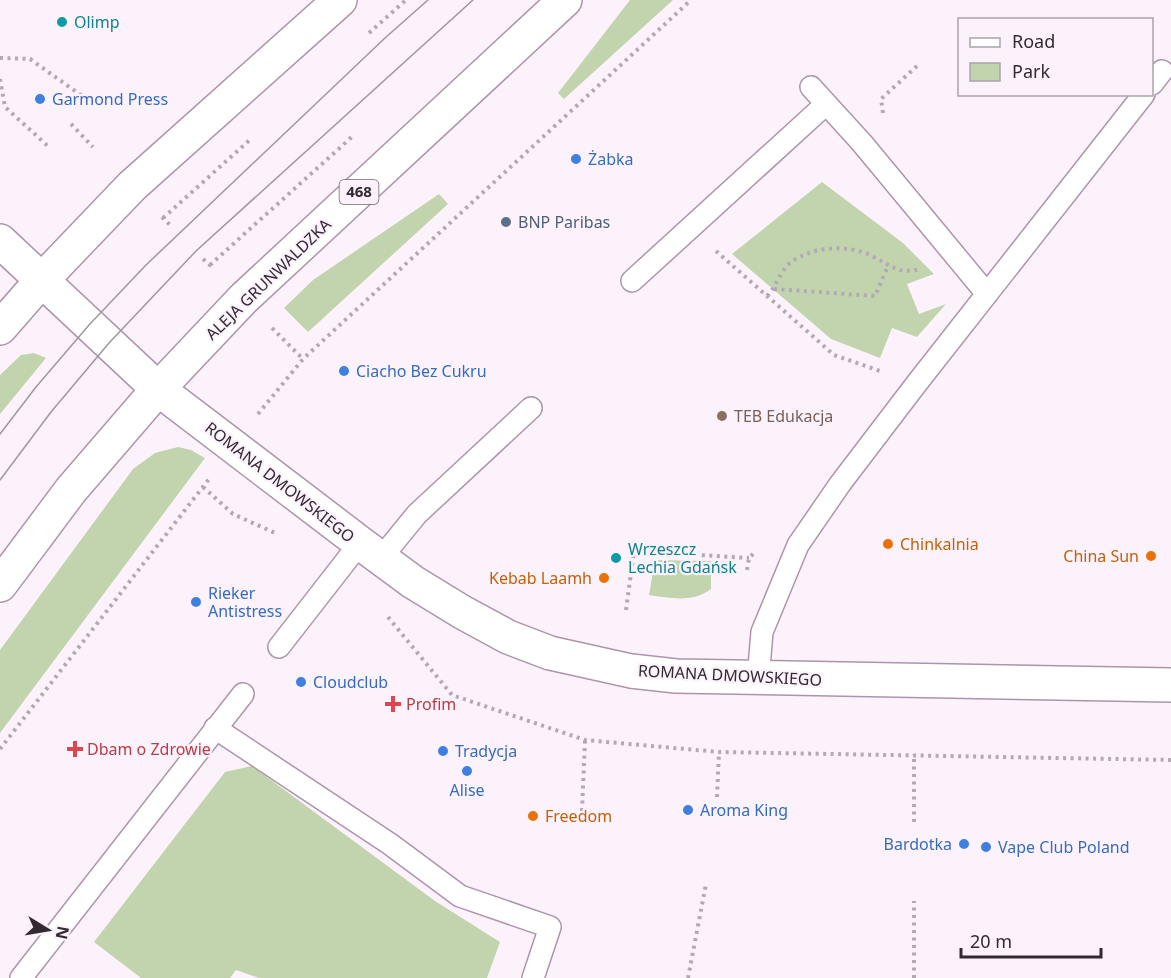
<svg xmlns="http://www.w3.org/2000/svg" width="1171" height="978" font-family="'Noto Sans',sans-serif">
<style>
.green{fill:#c2d4ad}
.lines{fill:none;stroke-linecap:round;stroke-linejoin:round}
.service-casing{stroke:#ac95ab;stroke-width:24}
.minor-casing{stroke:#ac95ab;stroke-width:36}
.tertiary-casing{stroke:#ac95ab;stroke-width:36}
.primary-casing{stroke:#ac95ab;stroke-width:36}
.path{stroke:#b3a9b3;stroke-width:4;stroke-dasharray:3 4.5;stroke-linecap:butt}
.service{stroke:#fff;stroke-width:21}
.minor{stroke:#fff;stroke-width:33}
.tertiary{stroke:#fff;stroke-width:33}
.primary{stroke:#fff;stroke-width:33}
.tram{stroke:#9f969f;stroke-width:1.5}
.culture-dot{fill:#0f9aa8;stroke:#fcf2fc;stroke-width:2}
.shop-dot{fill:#3f7fe0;stroke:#fcf2fc;stroke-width:2}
.service-dot{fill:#5c6f8a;stroke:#fcf2fc;stroke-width:2}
.education-dot{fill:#8d6e63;stroke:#fcf2fc;stroke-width:2}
.food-dot{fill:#e8710a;stroke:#fcf2fc;stroke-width:2}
.health-dot{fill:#e0444e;stroke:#fcf2fc;stroke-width:2}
.labels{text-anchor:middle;stroke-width:4.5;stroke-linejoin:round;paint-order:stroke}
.shield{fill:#fcf2fc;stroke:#6f656f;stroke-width:1.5}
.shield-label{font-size:15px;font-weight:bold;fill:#322932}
.culture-label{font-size:16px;fill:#0d838f;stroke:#fcf2fc;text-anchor:start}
.shop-label{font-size:16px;fill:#366cbe;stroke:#fcf2fc;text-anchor:start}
.service-label{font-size:16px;fill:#4e5e75;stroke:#fcf2fc;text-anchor:start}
.street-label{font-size:16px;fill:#322932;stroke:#fcf2fc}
.education-label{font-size:16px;fill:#785e54;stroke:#fcf2fc;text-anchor:start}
.food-label{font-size:16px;fill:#c56008;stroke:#fcf2fc;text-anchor:start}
.health-label{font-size:16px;fill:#be3a42;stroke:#fcf2fc;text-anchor:start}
</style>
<rect width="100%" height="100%" fill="#fcf2fc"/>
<!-- green -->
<path class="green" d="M630,0H673L564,99L558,93Z
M822,182L903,243L934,274L907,284L919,314L946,304L917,337L892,328L880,358L831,339L732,254Z
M439,194L448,204L308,332L284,308L313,280Z
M34,353L46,358L0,414V375L21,355Z
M178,447L191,450L205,458L0,733V650L133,469L155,453Z
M655,560L711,561V589C692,603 671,598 649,595Z
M252,766L435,901L500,942L487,978H259L236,970L230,978H141L94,942L225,772Z"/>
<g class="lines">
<defs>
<path id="service" d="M1152,84L1162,71
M811,87L862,143L987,294
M632,281L826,104
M381,558L417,514L531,408
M279,647L360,543
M758,679L762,632L798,545L840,484L917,383L1144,94
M215,728L390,844L460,896L550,927L533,978
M21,978L243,694"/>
<path id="minor" d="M158,389L360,543L413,582L462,612L508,637L550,653L631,671L676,676L1171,685"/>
<path id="tertiary" d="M0,241L158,389"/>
<path id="primary" d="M0,328L41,281L132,186L340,0
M0,585L71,490L158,389L243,299L565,0"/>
</defs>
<!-- service casing -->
<use href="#service" class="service-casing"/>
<!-- minor casing -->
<use href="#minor" class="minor-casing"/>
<!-- tertiary casing -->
<use href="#tertiary" class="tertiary-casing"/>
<!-- primary casing -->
<use href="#primary" class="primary-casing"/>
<!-- path -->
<path class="path" d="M369,33L406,0
M0,58L30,59L92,103
M0,79L5,107L50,148
M883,113L881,99L918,65
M71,124L93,147
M162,217L170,225
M163,218L252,138
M716,251L834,355L883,372
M203,259L211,266
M210,265L354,135
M774,289L875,296L888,266
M767,296C777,286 780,271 791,262C814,246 847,244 872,256C890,265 898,275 920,269
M272,328L303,359
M258,414L303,359L691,0
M203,487L233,514L275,533
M747,570L749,558L754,553
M626,610L634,551L749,558
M388,617L452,695L585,740L719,752L1171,760
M0,749L209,479
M717,797L719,752
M582,811L585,740
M914,822V754
M688,978L706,884
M914,978V901"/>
<!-- service -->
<use href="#service" class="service"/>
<!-- minor -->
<use href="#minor" class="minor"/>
<!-- tertiary -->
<use href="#tertiary" class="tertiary"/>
<!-- primary -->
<use href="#primary" class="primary"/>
<!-- tram -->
<path class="tram" d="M0,434L36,387L89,325L146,265L385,38L428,0
M0,480L51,412L109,343L196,251L473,0"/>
</g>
<!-- markers -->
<g class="culture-dot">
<circle cx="62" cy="22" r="6"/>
<circle cx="616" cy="558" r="6"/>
</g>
<g class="shop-dot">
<circle cx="40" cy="99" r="6"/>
<circle cx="576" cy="159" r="6"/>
<circle cx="344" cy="371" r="6"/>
<circle cx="196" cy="602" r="6"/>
<circle cx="301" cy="682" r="6"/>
<circle cx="443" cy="751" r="6"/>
<circle cx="467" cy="771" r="6"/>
<circle cx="688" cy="810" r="6"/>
<circle cx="964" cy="844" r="6"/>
<circle cx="986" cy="847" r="6"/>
</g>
<circle class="service-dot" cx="506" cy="222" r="6"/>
<circle class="education-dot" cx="722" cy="416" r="6"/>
<g class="food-dot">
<circle cx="888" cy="544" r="6"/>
<circle cx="1151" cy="556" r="6"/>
<circle cx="604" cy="578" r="6"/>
<circle cx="533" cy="816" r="6"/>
</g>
<g class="health-dot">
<path d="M390 695h6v6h6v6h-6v6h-6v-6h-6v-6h6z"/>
<path d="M72 740h6v6h6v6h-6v6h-6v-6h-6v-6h6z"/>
</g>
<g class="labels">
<!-- shield labels -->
<rect class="shield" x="339.5" y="180" width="39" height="24" rx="4.5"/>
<g class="shield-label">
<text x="359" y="197">468</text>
</g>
<!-- culture labels -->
<g class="culture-label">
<text x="74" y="28">Olimp</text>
<text x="628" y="555">Wrzeszcz<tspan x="628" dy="18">Lechia Gdańsk</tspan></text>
</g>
<!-- shop labels -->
<g class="shop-label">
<text x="52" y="105">Garmond Press</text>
<text x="588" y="165">Żabka</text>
<text x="356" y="377">Ciacho Bez Cukru</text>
<text x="208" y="599">Rieker<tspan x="208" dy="18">Antistress</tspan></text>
<text x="313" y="688">Cloudclub</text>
<text x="455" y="757">Tradycja</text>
<text x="467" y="796" text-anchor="middle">Alise</text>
<text x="700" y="816">Aroma King</text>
<text x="952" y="850" text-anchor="end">Bardotka</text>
<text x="998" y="853">Vape Club Poland</text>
</g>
<!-- service labels -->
<g class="service-label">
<text x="518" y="228">BNP Paribas</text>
</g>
<!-- street labels -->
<g class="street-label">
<text transform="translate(268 279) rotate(-44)" y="6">ALEJA GRUNWALDZKA</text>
<text transform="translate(280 482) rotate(38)" y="6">ROMANA DMOWSKIEGO</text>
<text transform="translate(730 675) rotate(3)" y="6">ROMANA DMOWSKIEGO</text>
</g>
<!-- education labels -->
<g class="education-label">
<text x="734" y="422">TEB Edukacja</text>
</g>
<!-- food labels -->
<g class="food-label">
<text x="900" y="550">Chinkalnia</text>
<text x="1139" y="562" text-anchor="end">China Sun</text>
<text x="592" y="584" text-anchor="end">Kebab Laamh</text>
<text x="545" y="822">Freedom</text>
</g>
<!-- health labels -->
<g class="health-label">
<text x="406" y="710">Profim</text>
<text x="87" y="755">Dbam o Zdrowie</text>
</g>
</g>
<!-- legend -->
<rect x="958" y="18" width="195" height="78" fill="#fcf2fc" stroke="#aba2ab" stroke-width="1.5"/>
<rect x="970" y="38" width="30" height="9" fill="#ffffff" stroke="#aba2ab" stroke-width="1.5"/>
<text x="1012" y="48" font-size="18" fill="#322932">Road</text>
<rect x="970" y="63" width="30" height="18" fill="#c2d4ad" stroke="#aba2ab" stroke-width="1.5"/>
<text x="1012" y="78" font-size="18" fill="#322932">Park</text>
<!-- north arrow -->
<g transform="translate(48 930) rotate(101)" stroke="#fcf2fc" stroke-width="4.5" paint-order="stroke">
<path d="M0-4.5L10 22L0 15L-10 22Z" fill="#322932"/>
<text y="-9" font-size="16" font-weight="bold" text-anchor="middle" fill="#322932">N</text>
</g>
<!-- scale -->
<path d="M961 948v9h140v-9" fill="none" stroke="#322932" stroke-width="3"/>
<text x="970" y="948" font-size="18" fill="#322932" stroke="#fcf2fc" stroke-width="4.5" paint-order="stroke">20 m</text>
</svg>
